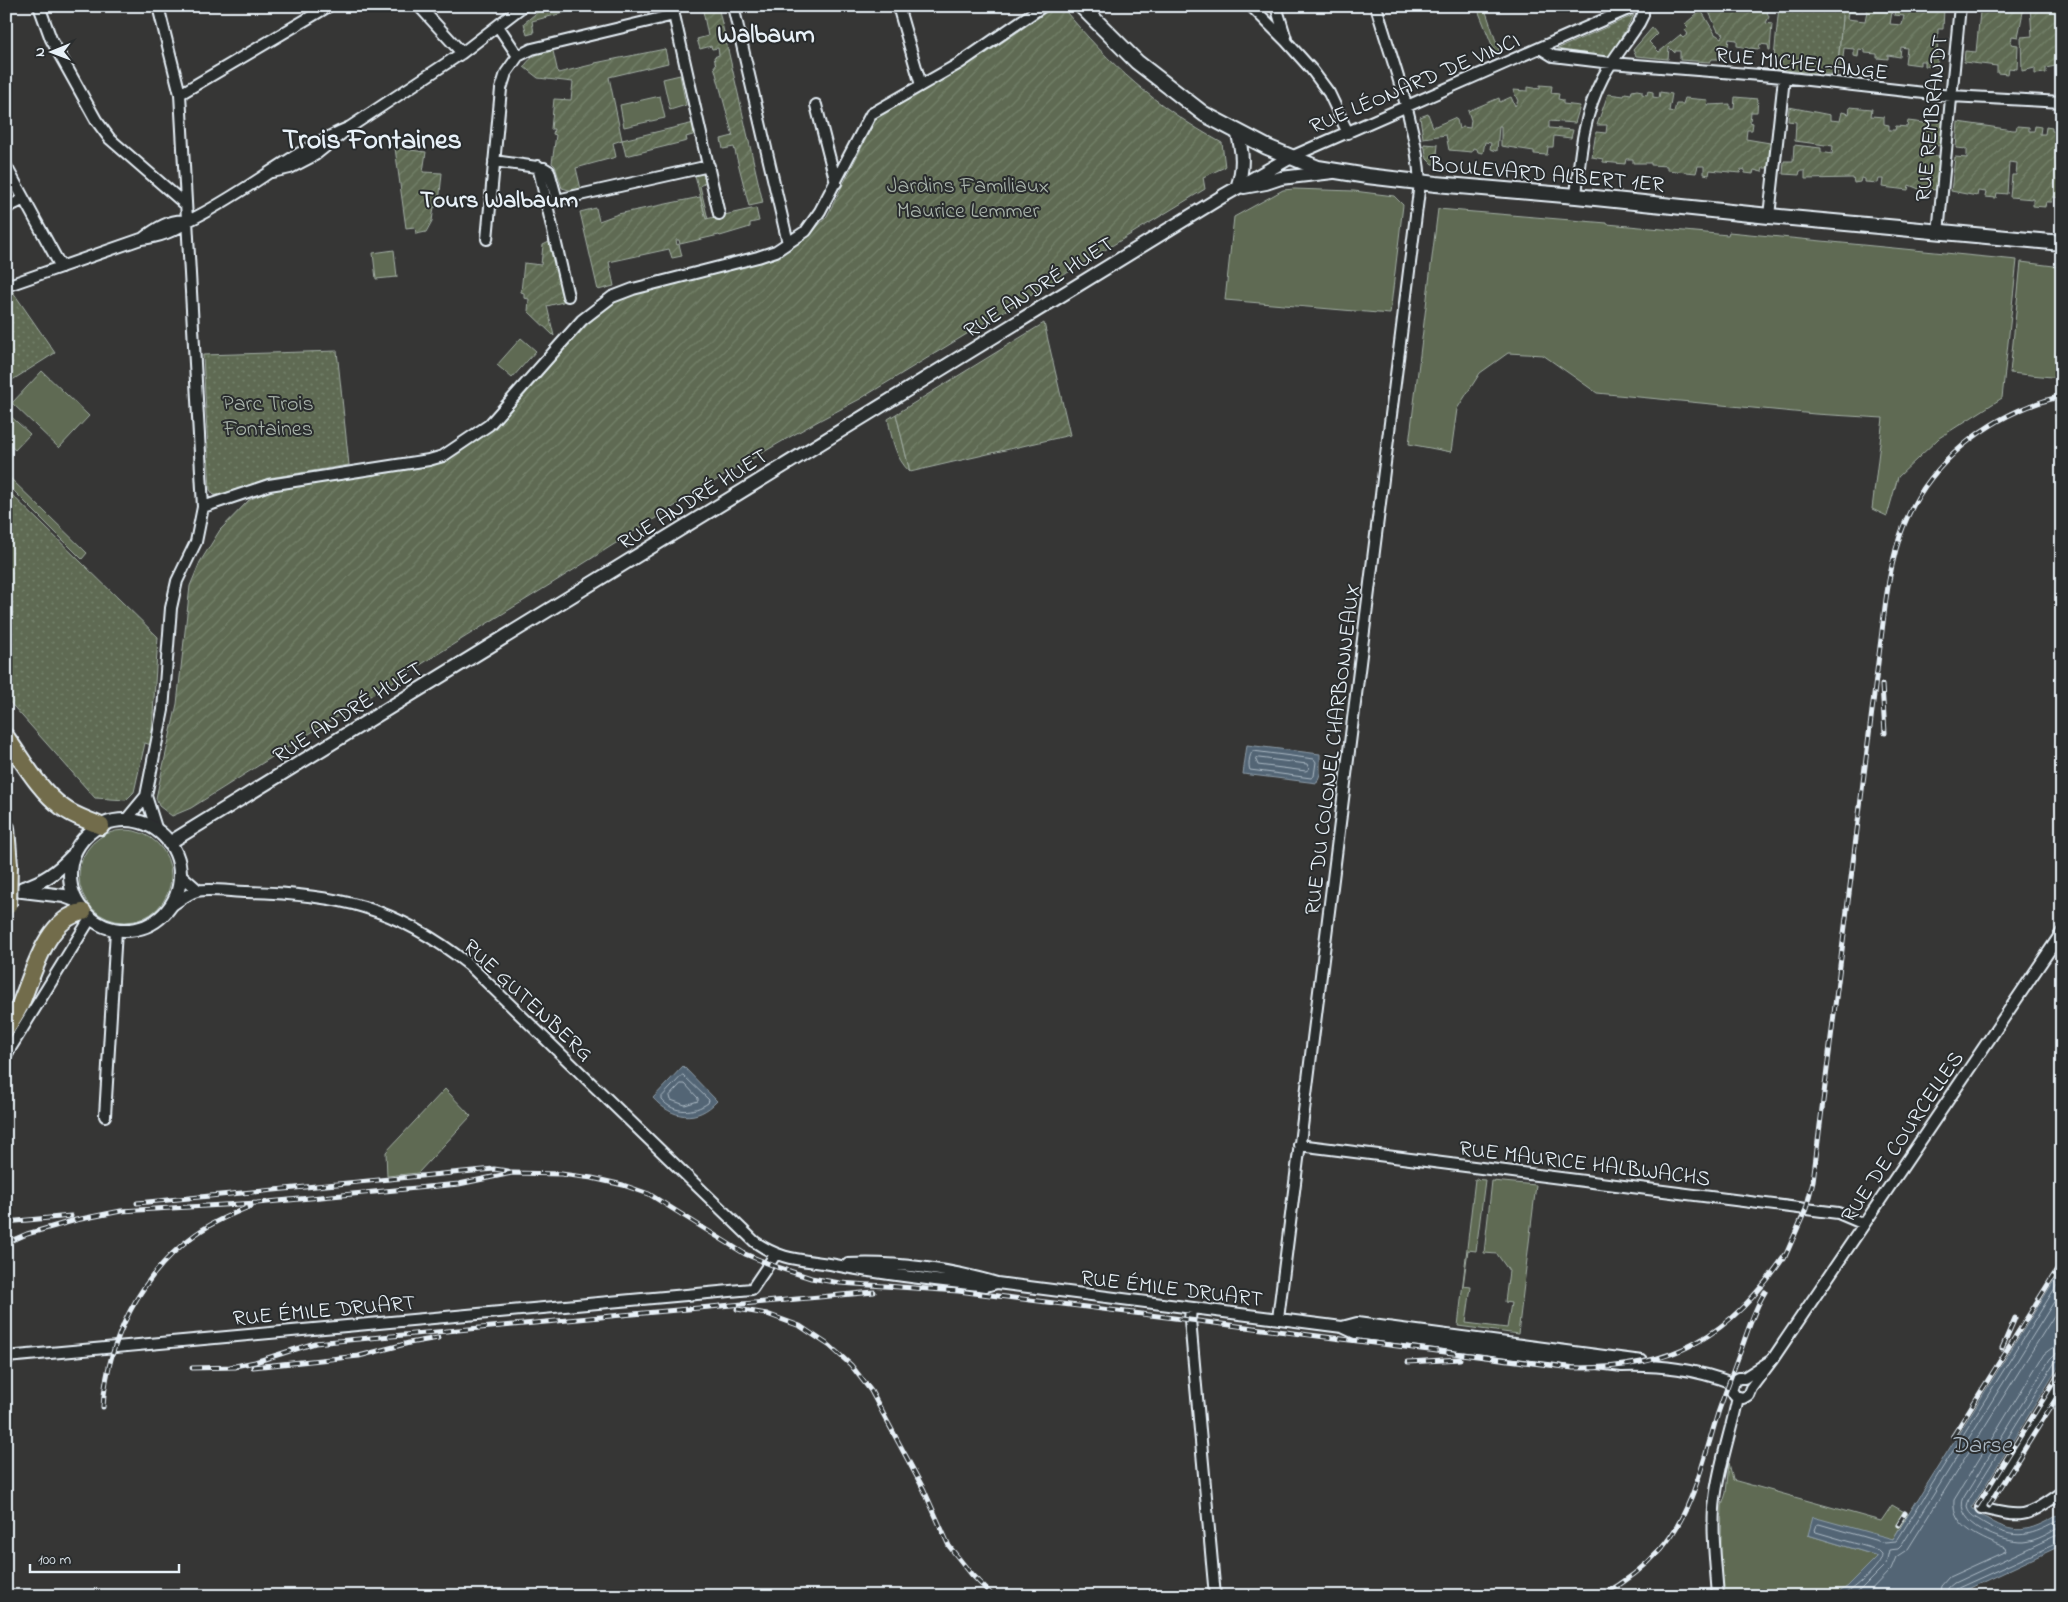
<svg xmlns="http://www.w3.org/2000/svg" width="2068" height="1602" font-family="'Indie Flower',sans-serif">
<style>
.grass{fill:#5e6b52;stroke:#a3aea5}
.park{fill:url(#park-dots);stroke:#a3aea5}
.garden{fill:url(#garden-furrows);stroke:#a3aea5}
.water{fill:#526575;stroke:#8e9da9}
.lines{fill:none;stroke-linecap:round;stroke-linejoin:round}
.shore{stroke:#acb9c4;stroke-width:1}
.minor-casing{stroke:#e8f1f8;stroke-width:14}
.tertiary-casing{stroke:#e8f1f8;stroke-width:16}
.secondary-casing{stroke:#e8f1f8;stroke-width:18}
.trunk-casing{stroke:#e8f1f8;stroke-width:20}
.minor{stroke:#2a2d2e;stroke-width:10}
.tertiary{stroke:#2a2d2e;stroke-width:12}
.secondary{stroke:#2a2d2e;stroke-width:14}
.trunk{stroke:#726c4b;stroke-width:16}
.rail-casing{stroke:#e8f1f8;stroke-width:5}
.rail{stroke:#2a2d2e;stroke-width:3;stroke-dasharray:9;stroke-linecap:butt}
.trunk-bridge-casing{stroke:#e8f1f8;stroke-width:20;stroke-linecap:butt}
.trunk-bridge{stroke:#726c4b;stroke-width:16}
.labels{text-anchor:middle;stroke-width:4;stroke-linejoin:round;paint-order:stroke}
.street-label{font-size:22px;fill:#e8f1f8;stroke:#2a2d2e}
.park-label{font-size:22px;fill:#aab5ad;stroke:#2a2d2e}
.neighbourhood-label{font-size:24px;font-weight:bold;fill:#e8f1f8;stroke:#2a2d2e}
.water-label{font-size:24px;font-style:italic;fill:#acb9c4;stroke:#2a2d2e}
.quarter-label{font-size:25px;font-weight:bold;fill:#e8f1f8;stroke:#2a2d2e}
.district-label{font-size:28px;font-weight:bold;fill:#e8f1f8;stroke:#2a2d2e}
</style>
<defs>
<pattern id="park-dots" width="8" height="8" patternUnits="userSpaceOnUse" patternTransform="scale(1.25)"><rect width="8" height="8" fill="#5e6b52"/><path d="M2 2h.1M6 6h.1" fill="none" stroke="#75816c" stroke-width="1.8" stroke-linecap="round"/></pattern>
<pattern id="garden-furrows" width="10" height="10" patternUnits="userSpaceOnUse" patternTransform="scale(1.25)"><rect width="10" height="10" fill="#5e6b52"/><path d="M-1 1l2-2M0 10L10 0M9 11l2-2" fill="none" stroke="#75816c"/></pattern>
</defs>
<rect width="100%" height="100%" fill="#363635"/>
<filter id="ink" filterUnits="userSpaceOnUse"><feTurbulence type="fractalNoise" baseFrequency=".02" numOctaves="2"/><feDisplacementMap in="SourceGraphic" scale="10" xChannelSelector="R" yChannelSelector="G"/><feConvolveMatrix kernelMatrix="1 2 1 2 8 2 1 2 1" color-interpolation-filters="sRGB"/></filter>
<g filter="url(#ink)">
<!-- grass -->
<path class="grass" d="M1474,6H1484L1500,53L1496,55L1478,10Z
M680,75L686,105L670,110L663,79Z
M660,96L665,118L624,127L620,105Z
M699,173L705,176L707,181L700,186L708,219H706L695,175Z
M1294,189L1354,191L1394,196L1403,205L1390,314L1225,300L1234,217L1283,190Z
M1438,209L1607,223V224L1728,235L1729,232L2017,260L2002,398L1939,438L1898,477L1887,516L1872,509L1883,418L1815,414L1597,393L1543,355L1508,353L1480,373L1457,409L1451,452L1409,444Z
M394,250L397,277L376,279L373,253Z
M2021,262L2062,267V378L2010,373Z
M521,338L536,351L512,378L497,365Z
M42,371L89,416L59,448L12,403Z
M6,412L30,434L15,450L6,442Z
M896,414L910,472C895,458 892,439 888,419Z
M6,474L87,553L82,559L6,483Z
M79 876a46 46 0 1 1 92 0a46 46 0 1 1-92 0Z
M445,1089L471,1116L418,1173L387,1176L386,1152Z
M1475,1179L1485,1180L1476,1251L1468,1250L1463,1286L1471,1287L1466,1323L1507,1328L1511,1303L1505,1302L1509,1271L1497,1254L1484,1253L1492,1181L1536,1185L1518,1334L1458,1326Z
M1729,1463L1733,1480L1881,1521L1892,1505L1908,1514L1893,1539L1808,1535L1878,1556L1847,1587L1833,1596H1722L1720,1570L1722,1506L1726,1493Z"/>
<!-- park -->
<path class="park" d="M1779,6H1843L1837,75L1773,69Z
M1634,15L1609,58L1557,49Z
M13,292L55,353L6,384V294Z
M337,351L349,465L269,478L219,495H214L210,490L203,355Z
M6,489L158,637L151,745L145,743L134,792L126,800L95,798L6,698Z"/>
<!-- garden -->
<path class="garden" d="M545,6H590L532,21L534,33L527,35L524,23Z
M702,6H718L763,203L749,206L734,147L723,149L721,139L733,136L714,66H716L714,57L719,55L718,48L712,49L711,46L700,49L697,39L708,36Z
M1715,6H1721L1722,8L1727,6H1779L1767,12L1769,17L1766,23L1772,24L1770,50H1769L1768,45L1760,44L1759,49L1750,48L1748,51V48L1737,46V40L1729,39L1728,46H1726L1724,59H1712L1710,62L1680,60V51H1675V53L1669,47L1668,59L1636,56L1633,50L1652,28L1657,34L1649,42L1659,52L1680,35L1683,38L1688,34L1685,30L1688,27L1685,24L1701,10L1715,34L1721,38L1724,34L1718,31L1709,12L1717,11Z
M1843,6H1864L1863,9L1856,8L1855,13L1848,12L1847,19L1865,21L1868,6H1893L1890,24L1902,25L1904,16L1894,15L1896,6H1954L1953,10L1944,9L1943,29H1938L1937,67L1925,66V61H1920V65L1905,63L1907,48L1901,47L1900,57L1888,55V59L1877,58V54L1865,53V50L1859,49L1858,57L1854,56V49L1844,48L1842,67H1838Z
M1969,6L2024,7L2018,37L2012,36L2011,44L2018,45L2017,69L2009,68L2008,74L1997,73V66L1964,62L1965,51L1976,52L1980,12L1968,11Z
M2030,6H2041L2042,11L2048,10L2047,6H2062V61L2059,62L2060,65L2046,68V73L2035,74V68L2022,71L2021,37L2032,36Z
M1054,7H1062C1111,66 1155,106 1222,143L1225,167L1203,177L1205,189L860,399C756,452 658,517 559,579C436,655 313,731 191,808L172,816L159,806L156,798L177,704L190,586L200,562L220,530L249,500L272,490L446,462L502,417L591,317L620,298L749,263L781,253L811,234L827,216L878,115L891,106L984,55Z
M665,49L668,63L609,77L622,140L694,123L696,134L686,137L687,141L626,156L622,140L613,143L616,157L576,168L581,189L569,190L562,188L555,166L552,163L556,135L553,134L554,129H551L554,99L571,100L573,82L538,78L524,67C531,55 540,53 553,51L558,73L595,64V63Z
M1540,85L1552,86L1551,93L1559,94L1558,99L1563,100V104L1580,106L1575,123L1549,121V128L1573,130L1571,138L1554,136L1553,147H1548L1547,155L1534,154V151L1501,146V126H1499L1497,151L1490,149L1491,143L1485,142L1483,153L1478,152L1477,149L1473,148L1472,152L1449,150L1446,135L1423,138L1420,117L1428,114L1433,127L1454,118L1457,120L1459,129L1463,127L1470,128L1471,120L1468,111L1499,98L1500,102L1511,97L1515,106L1518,101L1513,90L1528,91V87L1540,89Z
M1637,90L1642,91V94L1647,95L1648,91L1653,92V97L1659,98L1660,92L1672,94L1669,111L1674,112L1676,104H1683L1685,98L1708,100L1707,105L1730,104V109H1734L1735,97L1758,99L1757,112H1751L1750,122L1753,123L1752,130H1747L1746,139L1770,143L1768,168H1763L1762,172L1754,170L1753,174L1745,173V170L1741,169L1740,173L1710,170L1709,175L1704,174V166H1698L1696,173L1667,170V166L1651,165V163H1633V159H1626L1625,164L1603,162V159L1592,157L1596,132L1606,133L1607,125H1597L1608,94L1624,96L1625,93L1631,94L1632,91Z
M1789,107L1830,115V120L1840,121L1842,112L1849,114L1850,107L1872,109L1871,116L1884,117V124L1889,125V130H1895L1896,126L1907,127L1908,121L1924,123L1925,119L1943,121L1941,146L1929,145L1928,155L1940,156L1936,190L1925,189V191H1919V189L1909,185L1908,190L1882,187L1883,179H1879L1878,183L1865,182V179L1861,178L1860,182L1854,183L1853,178L1805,179V171H1800L1799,175L1783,174L1784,161H1793L1794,145L1821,148V152L1832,154L1833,146L1795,141L1796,122L1788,121Z
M1958,122L2013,130H2016L2017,126L2029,127V131H2034L2035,126L2041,127L2040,134H2045L2046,127L2052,128V131L2062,132V198L2053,197L2052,202H2046L2045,207L2033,206V199L2010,197L2012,175H2016L2017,163L2009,162L2007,194L1997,193L1996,198L1985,197L1986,192L1978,191L1977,196L1951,191L1955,157L1967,158V149L1956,148Z
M1424,144L1438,145L1436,164H1432L1427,159Z
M395,148L426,152L423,172L442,173L439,203H437L436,207H434L432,221L426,232L416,234L415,227L406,228Z
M700,197L706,219L756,208L759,221L750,223V227L720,236L719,235L680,244L679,240H676L677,245L679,244L682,256L672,258L669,249L609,262L614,286L598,290L580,212L596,208L599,221L618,214Z
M553,240L565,298L563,302L547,306L554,336L528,311L529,299L524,298V293L521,292L524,263L541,265L543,245Z
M1044,323L1070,435L910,472L896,414Z"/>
<!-- water -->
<path class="water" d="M1247,745L1320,754V774L1317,783L1243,774Z
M683,1066L717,1101C697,1123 672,1119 653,1098Z
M2062,1268V1361L1972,1507C1975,1513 1982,1516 1988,1519C2018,1538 2033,1529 2062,1513V1545L1953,1596H1833L1847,1587L1878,1556L1808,1535L1813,1517L1893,1539Z"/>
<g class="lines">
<!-- shore -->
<path class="shore" d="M1253,751L1314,759L1316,762L1314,776L1311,778L1250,770C1248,766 1249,754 1253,751Z
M1259,758L1307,764L1309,769L1306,771L1258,765L1256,760Z
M683,1075L709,1100L708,1103C694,1113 674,1114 662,1100V1097Z
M681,1084H685L698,1098V1101L685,1105L671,1100L670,1096Z
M2062,1353L2055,1354L2050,1359L1964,1497C1952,1523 2003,1543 2023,1542C2037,1541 2049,1533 2062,1526
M2062,1359L2055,1362L1969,1500L1967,1507C1969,1516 1977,1518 1984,1523C2016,1542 2031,1536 2062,1519
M1842,1596C1853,1590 1882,1566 1882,1554L1878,1550L1816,1532L1814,1530L1816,1525L1819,1524L1885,1543L1896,1542L2062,1277
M1854,1596L1886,1564L1889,1550L1898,1549L1902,1545L2062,1289
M1865,1596L1891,1569L1896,1557L1908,1549L2062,1303
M1939,1596L1941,1586L1949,1577L2006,1551L2005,1548C1984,1539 1951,1528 1954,1500L2044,1354L2052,1348L2062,1345
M1947,1596L1948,1588L1954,1583L2055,1536L2062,1535
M1953,1596L1956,1589L2062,1541"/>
<defs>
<path id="minor" d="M39,6L51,39L96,120L110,139L186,205
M419,6L462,53
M672,6L719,214
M733,6L788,243
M898,6L921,85
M1251,6L1286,41L1312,70L1329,93L1348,133
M1276,6L1286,39
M1540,48L1553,56L1611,63L1772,76L1951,96L2062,102
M518,56L532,49L674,15
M180,94L329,6
M816,105L836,183
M1291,157L1635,6
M494,161L544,168L549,171L557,200
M6,166L61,267
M538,166L568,296
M272,172L290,168L315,155L350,127L462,53L523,6
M1576,196C1580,155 1583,115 1603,77C1613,58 1628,41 1639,23L1643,15V6
M547,204L557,200L709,166
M6,208L24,199
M1769,216L1784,78
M1938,233L1960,6
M142,239C155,229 171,218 188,221
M487,239L501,89L506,73L518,56L498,26
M6,286L141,239C159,237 174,232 188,221C245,194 292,151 350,127
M203,507L269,485L429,460L443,456L489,425L582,320L612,297L633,289L758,257L776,251L806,231L820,211L871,114L960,63L1043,6
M126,820L146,796
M157,831L146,796L163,710L171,608L177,581L196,542L203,507L180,94L158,6
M180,874L198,890
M171,906C179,901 188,893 197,891C208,888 234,892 246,892C337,894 395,906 468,964L755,1242C784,1262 803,1259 835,1265C885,1275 936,1280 986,1286L997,1283
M6,1055L90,919
M105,1116L116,930
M1299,1145L1838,1213L1864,1224
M848,1264C893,1261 954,1270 997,1283L1342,1327L1355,1333L1622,1366C1662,1365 1695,1369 1732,1383
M1191,1308L1190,1320L1215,1596
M1278,1319L1420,183C1417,126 1392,61 1376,6
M1342,1327L1357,1323L1642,1361
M6,1357L752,1289L775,1255
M1772,1360L1744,1378H1739L1734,1381L1731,1390L1735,1396L1743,1398L1748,1395L1751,1388L1772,1360L2062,932
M2062,1379L1981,1508C2026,1519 2025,1517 2062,1492
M1718,1596C1716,1567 1711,1527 1715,1499C1719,1464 1731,1432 1738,1397"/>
<path id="tertiary" d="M1244,187L1266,183L1281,178L1333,172
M1237,188C1244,168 1243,152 1237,131
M70 875a55 55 0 1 1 110 0a55 55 0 1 1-110 0Z
M169,843L1223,196L1291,157
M23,888C43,882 57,872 72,856
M6,889L64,896L75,900"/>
<path id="secondary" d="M1081,6L1137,62L1204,114L1267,147L1318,168L1367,176L1436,184L1576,196L1769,216L2062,243"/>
<path id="trunk" d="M6,737C23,761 39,790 62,807C73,816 88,820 101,826
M6,828L9,865
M6,1028C11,1021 16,1013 20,1005C33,975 46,918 83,912"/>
</defs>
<!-- minor casing -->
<use href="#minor" class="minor-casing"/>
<!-- tertiary casing -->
<use href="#tertiary" class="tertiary-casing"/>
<!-- secondary casing -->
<use href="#secondary" class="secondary-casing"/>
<!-- trunk casing -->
<use href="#trunk" class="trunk-casing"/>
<!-- minor -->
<use href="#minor" class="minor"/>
<!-- tertiary -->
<use href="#tertiary" class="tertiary"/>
<!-- secondary -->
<use href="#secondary" class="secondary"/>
<!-- trunk -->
<use href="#trunk" class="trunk"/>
<defs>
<path id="rail" d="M1882,685L1885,733
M137,1203L494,1169L508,1171
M6,1222L71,1216
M6,1243L27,1234L76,1220L121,1211L257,1203L459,1184L512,1173L561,1174L592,1178L623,1185L649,1194L745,1254L777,1267L811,1278L840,1283L958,1291L1573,1368C1675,1369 1729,1337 1786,1254
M1784,1259L1806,1209L1813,1181L1886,599C1889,578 1893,557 1900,536C1924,464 1990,413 2062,396
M737,1309L767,1314L800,1326L830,1346L851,1365L871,1391L924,1490L949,1546L972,1575L993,1596
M2002,1348L2015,1318
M1408,1362L1460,1359
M230,1367L255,1362L315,1343L874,1292
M253,1367L359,1356L409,1343L438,1338
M192,1368L236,1367
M103,1407C107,1341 141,1273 196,1234C213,1222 232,1214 251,1206
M1953,1436L2062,1262
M1977,1506L2062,1369
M1989,1506L2062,1389
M1898,1524L1905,1513
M1601,1596C1624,1583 1644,1568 1661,1549C1693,1512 1704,1458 1718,1413C1725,1393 1732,1374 1739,1355C1747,1334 1753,1311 1765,1292"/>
</defs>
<!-- rail casing -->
<use href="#rail" class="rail-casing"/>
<!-- rail -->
<use href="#rail" class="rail"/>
<defs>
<path id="trunk-bridge" d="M8,906L9,865"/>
</defs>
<!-- trunk-bridge casing -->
<use href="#trunk-bridge" class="trunk-bridge-casing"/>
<!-- trunk-bridge -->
<use href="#trunk-bridge" class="trunk-bridge"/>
</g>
</g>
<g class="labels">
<!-- street labels -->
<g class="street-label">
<text transform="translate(1802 62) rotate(6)" y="8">RUE MICHEL-ANGE</text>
<text transform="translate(1414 82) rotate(-23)" y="8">RUE LÉONARD DE VINCI</text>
<text transform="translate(1930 118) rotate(-84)" y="8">RUE REMBRANDT</text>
<text transform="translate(1547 173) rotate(5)" y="8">BOULEVARD ALBERT 1ER</text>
<text transform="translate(1038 286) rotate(-32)" y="8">RUE ANDRÉ HUET</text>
<text transform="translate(692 498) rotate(-32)" y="8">RUE ANDRÉ HUET</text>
<text transform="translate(347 711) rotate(-32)" y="8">RUE ANDRÉ HUET</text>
<text transform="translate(1331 749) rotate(-83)" y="8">RUE DU COLONEL CHARBONNEAUX</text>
<text transform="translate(529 999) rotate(43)" y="8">RUE GUTENBERG</text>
<text transform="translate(1901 1136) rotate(-56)" y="8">RUE DE COURCELLES</text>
<text transform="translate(1585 1162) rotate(7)" y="8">RUE MAURICE HALBWACHS</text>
<text transform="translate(1172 1287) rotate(7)" y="8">RUE ÉMILE DRUART</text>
<text transform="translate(324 1309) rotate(-5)" y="8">RUE ÉMILE DRUART</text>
</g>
<!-- park labels -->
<g class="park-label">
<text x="968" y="192">Jardins Familiaux<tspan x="968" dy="25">Maurice Lemmer</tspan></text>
<text x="268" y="410">Parc Trois<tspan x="268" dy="25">Fontaines</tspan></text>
</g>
<!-- neighbourhood labels -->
<g class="neighbourhood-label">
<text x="499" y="207">Tours Walbaum</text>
</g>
<!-- water labels -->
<g class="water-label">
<text x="1981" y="1452">Darse</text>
</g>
<!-- quarter labels -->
<g class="quarter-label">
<text x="766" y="42">Walbaum</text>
</g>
<!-- district labels -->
<g class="district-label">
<text x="372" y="148">Trois Fontaines</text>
</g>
</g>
<!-- margin -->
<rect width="2068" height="1602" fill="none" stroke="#2a2d2e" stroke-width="25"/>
<rect x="12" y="12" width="2043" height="1577" fill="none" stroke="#e8f1f8" stroke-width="2" filter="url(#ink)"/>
<!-- north arrow -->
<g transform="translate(52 52) rotate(269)" stroke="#2a2d2e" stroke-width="4" paint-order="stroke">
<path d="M0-4L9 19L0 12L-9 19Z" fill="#e8f1f8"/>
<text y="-8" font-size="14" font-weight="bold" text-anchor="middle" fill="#e8f1f8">N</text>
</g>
<!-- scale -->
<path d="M30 1564v8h149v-8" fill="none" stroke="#e8f1f8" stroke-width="2.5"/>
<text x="38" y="1564" font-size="15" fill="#e8f1f8" stroke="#2a2d2e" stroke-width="4" paint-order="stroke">100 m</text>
</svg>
